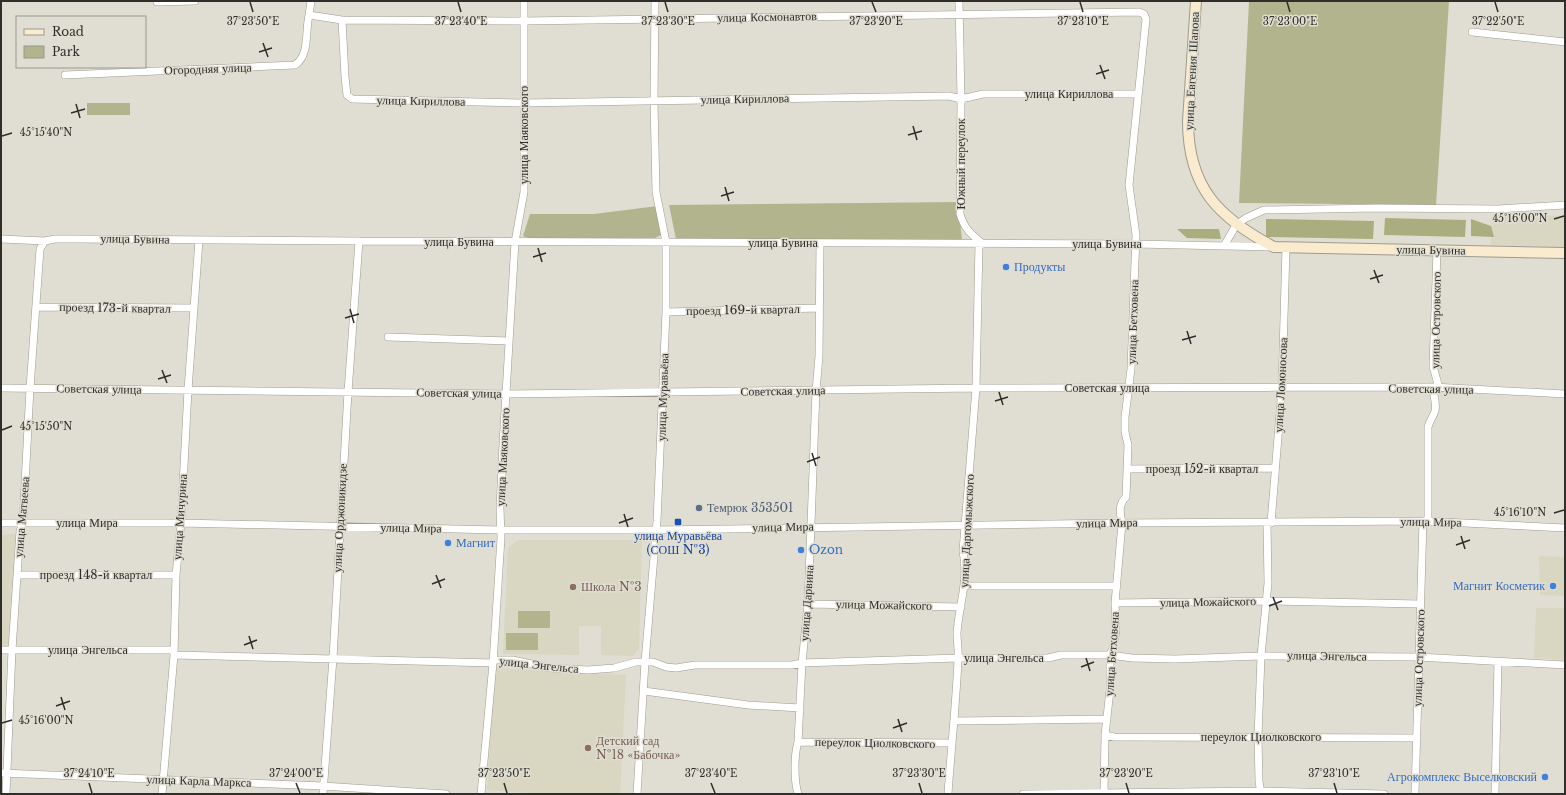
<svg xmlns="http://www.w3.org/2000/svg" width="1566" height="795" font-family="'Libre Baskerville',serif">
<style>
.built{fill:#d9d6c2}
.green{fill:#b1b48c}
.forest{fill:#aaae7f}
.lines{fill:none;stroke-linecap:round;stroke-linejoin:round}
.street-casing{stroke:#9d9b90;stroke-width:8}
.secondary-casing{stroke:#9d9b90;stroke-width:12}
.street{stroke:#fff;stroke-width:7}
.secondary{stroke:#faebcf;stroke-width:10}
.ticks{fill:none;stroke:#2f2e2a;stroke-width:1.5}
.shop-dot{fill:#3f7fe0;stroke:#e0ded2;stroke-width:1.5}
.service-dot{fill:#5c6f8a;stroke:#e0ded2;stroke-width:1.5}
.transit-dot{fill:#1a4fb4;stroke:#e0ded2;stroke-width:1.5}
.education-dot{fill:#8d6e63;stroke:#e0ded2;stroke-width:1.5}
.labels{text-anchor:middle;stroke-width:3;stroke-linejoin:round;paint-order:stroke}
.street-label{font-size:12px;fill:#2f2e2a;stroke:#e0ded2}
.shop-label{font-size:12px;fill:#366cbe;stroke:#e0ded2;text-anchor:start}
.service-label{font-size:12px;fill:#4e5e75;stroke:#e0ded2;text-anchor:start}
.transit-label{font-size:12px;fill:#164399;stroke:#e0ded2}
.education-label{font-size:12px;fill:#785e54;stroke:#e0ded2;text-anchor:start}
.ticks-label{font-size:10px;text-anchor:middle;fill:#2f2e2a;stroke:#e0ded2;stroke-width:3;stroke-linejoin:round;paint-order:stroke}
</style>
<rect width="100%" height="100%" fill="#e0ded2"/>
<!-- built -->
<path class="built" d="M1492,214L1565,216V247L1491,245Z
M16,534L10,647H1V535Z
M518,540H642L639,649L633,656L601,655V626H579V655L503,654L508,548Z
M1539,556L1565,557V596L1540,595Z
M1536,608H1565V660L1534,658Z
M495,668L626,675L620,794H541L487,790Z"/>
<!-- green -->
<path class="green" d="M1249,1H1449L1436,205L1239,203Z
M87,103H130V115H87Z
M958,202L962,240L676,239L669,205Z
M658,206L663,234L655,238L530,239L523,236L530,214H594Z
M518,611H550V628H518Z
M506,633H538V650H506Z"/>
<!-- forest -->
<path class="forest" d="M1385,218L1466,220L1465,237L1384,235Z
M1266,219L1374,221L1373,239L1266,237Z
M1471,219L1491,226L1494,237L1471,236Z
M1177,229H1219L1221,239L1187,238Z"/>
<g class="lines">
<defs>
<path id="street" d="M311,1L309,15L342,20L345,77L347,95L352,99L523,103L949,96L961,99L983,94H1138
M959,1L961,99L960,214C965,230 971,234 983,244
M157,2L195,1
M342,20L524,21L1139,12L1144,14L1146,19L1129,185L1136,235L1131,369L1125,417V432L1128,445L1126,497C1118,505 1120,512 1122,523L1115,603L1116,631L1113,648L1110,655V690L1105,735L1104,794
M1472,32L1565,42
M65,75L295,65C310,55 305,31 309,15
M1,239L45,241L55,239H75L359,241L1136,244L1272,247
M1224,246L1236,225L1246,218L1264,210L1376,208L1498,209L1565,205
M1437,251L1433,366L1439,388
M36,307L194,308
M666,312L819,308
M388,337L509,341
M1,388L506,394L976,388L1433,387L1565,394
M1128,469L1275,468
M1428,521V427C1430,420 1433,417 1435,411C1437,404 1433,395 1433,387
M1,523H181L500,530H656L1122,523L1423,521L1565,528
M1271,523L1282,388L1286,248
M17,575H176
M965,586H1117
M1115,603L1266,601L1420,604
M808,604L961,607
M1,650H174
M174,655L493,663
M493,660H513L550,668L588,670L614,668L636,662H653L666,667L676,668L695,665H792L802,663L958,658H1048L1061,655H1110L1132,658L1175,659L1261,656L1418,657L1565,665
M644,691L748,705L800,708
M955,721L1107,719
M1105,735L1114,737L1417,738
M798,742L952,743
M1,773L323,786L446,794
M6,794L12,650L20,531L23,523L30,388L40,249L45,241
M162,794L174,655L176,575L181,523L188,390L199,240
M323,794L333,658L348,392L359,241
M481,794L493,663L501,538L500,508L503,444L515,242L524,192V1
M637,794L645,662L657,521L666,312V242L656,192L654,101L655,1
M798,794C794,780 794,755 798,742L802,663L808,604L816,391L819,356L820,243
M948,794C951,749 956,705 958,660C959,651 957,642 957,633C959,604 969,581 963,551L976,388L979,244
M1023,794L1261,791L1384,794
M1261,794L1259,781L1258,737L1261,656L1268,583L1267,523
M1415,794L1423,521
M1495,794L1498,661"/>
<path id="secondary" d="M1196,1L1188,121C1188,188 1219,218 1274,247L1565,253"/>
</defs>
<!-- street casing -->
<use href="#street" class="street-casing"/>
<!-- secondary casing -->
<use href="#secondary" class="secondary-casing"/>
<!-- street -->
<use href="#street" class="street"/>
<!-- secondary -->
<use href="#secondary" class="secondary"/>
</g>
<!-- ticks -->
<path class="ticks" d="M250,2L253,12M458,2L461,12M665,2L668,12M872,2L876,12M1080,2L1083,12M1287,2L1290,12M1495,2L1498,12M263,43L268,57M259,52L272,48M1100,65L1105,79M1096,74L1109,70M76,104L80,118M71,113L85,109M913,126L917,140M908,135L922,131M2,136L12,133M725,187L729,201M721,196L734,192M1554,219L1564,216M538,248L542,262M533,257L546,253M1374,270L1379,283M1370,279L1383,275M350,309L354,323M345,318L359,314M1187,331L1191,344M1182,340L1196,336M162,370L167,383M158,379L171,375M999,392L1003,405M995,401L1008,397M2,430L12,426M812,453L816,466M807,462L820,457M1554,513L1564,510M624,514L628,527M619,523L633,518M1461,536L1465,549M1456,545L1470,540M436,575L441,588M432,584L445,579M1273,597L1278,610M1269,606L1282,601M249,636L253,649M244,645L257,640M1086,658L1090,671M1081,667L1094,662M61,697L65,710M56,706L70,701M898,719L902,732M2,723L12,720M893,728L907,723M89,783L92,793M296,783L300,793M504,783L507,793M711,783L715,793M919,783L922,793M1126,783L1129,793M1334,783L1337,793"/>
<!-- markers -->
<g class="shop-dot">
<circle cx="1006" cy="267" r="4"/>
<circle cx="448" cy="543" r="4"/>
<circle cx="801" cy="550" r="4"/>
<circle cx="1553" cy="586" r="4"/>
<circle cx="1545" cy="777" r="4"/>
</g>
<circle class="service-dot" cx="699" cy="508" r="4"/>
<rect class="transit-dot" x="674" y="518" width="8" height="8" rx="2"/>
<g class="education-dot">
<circle cx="573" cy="587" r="4"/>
<circle cx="588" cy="748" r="4"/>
</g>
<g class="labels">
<!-- street labels -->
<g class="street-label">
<text transform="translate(767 17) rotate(-1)" y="4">улица Космонавтов</text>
<text transform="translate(208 69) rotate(-2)" y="4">Огородняя улица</text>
<text transform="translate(1192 71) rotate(-87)" y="4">улица Евгения Шапова</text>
<text x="1069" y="98">улица Кириллова</text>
<text transform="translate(745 99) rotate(-1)" y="4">улица Кириллова</text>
<text transform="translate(421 101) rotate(1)" y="4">улица Кириллова</text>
<text transform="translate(524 135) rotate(-90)" y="4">улица Маяковского</text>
<text transform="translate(961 164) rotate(-90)" y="4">Южный переулок</text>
<text transform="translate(135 239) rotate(1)" y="4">улица Бувина</text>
<text x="459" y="246">улица Бувина</text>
<text x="783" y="247">улица Бувина</text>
<text x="1107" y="248">улица Бувина</text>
<text transform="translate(1431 250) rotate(1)" y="4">улица Бувина</text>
<text transform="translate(115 308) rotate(1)" y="4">проезд 173-й квартал</text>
<text transform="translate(743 310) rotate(-1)" y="4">проезд 169-й квартал</text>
<text transform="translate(1436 320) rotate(-89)" y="4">улица Островского</text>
<text transform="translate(1133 322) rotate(-88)" y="4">улица Бетховена</text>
<text transform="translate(1281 385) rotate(-87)" y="4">улица Ломоносова</text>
<text x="1107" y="392">Советская улица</text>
<text transform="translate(99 389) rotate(1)" y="4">Советская улица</text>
<text transform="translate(1431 389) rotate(1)" y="4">Советская улица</text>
<text transform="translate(783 391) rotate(-1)" y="4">Советская улица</text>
<text transform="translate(459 393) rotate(1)" y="4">Советская улица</text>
<text transform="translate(663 397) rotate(-88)" y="4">улица Муравьёва</text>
<text transform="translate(503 457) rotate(-87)" y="4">улица Маяковского</text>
<text x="1202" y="473">проезд 152-й квартал</text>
<text transform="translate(22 517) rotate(-85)" y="4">улица Матвеева</text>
<text transform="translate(180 517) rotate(-86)" y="4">улица Мичурина</text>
<text transform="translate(340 518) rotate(-87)" y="4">улица Орджоникидзе</text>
<text transform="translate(1431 522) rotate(1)" y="4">улица Мира</text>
<text x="87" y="527">улица Мира</text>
<text transform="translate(1107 523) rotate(-1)" y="4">улица Мира</text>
<text transform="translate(783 527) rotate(-1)" y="4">улица Мира</text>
<text transform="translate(411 528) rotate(1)" y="4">улица Мира</text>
<text transform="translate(967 531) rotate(-87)" y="4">улица Даргомыжского</text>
<text x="96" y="579">проезд 148-й квартал</text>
<text transform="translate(1208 602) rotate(-1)" y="4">улица Можайского</text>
<text transform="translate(807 603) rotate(-86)" y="4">улица Дарвина</text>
<text transform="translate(884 605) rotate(1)" y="4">улица Можайского</text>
<text x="88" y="654">улица Энгельса</text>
<text transform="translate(1112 654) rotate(-86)" y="4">улица Бетховена</text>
<text transform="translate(1327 656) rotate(1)" y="4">улица Энгельса</text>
<text x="1004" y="662">улица Энгельса</text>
<text transform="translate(1419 658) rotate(-88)" y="4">улица Островского</text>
<text transform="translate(539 665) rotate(6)" y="4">улица Энгельса</text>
<text x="1261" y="741">переулок Циолковского</text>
<text transform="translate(875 743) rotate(1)" y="4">переулок Циолковского</text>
<text transform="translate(199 781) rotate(2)" y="4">улица Карла Маркса</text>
</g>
<!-- shop labels -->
<g class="shop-label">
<text x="1014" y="271">Продукты</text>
<text x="456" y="547">Магнит</text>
<text x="809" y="554">Ozon</text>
<text x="1545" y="590" text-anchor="end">Магнит Косметик</text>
<text x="1537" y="781" text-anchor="end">Агрокомплекс Выселковский</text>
</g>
<!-- service labels -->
<g class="service-label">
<text x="707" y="512">Темрюк 353501</text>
</g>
<!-- transit labels -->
<g class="transit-label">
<text x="678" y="540">улица Муравьёва<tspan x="678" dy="14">(СОШ №3)</tspan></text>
</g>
<!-- education labels -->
<g class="education-label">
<text x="581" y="591">Школа №3</text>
<text x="596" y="745">Детский сад<tspan x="596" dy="14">№18 «Бабочка»</tspan></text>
</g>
</g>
<g class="ticks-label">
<text x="253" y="25">37°23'50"E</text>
<text x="461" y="25">37°23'40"E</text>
<text x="668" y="25">37°23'30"E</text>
<text x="876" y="25">37°23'20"E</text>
<text x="1083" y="25">37°23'10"E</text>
<text x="1290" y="25">37°23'00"E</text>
<text x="1498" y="25">37°22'50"E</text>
<text x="46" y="136">45°15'40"N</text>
<text x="1520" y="222">45°16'00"N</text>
<text x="46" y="430">45°15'50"N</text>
<text x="1520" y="516">45°16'10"N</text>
<text x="46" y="724">45°16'00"N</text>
<text x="89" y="777">37°24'10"E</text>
<text x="296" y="777">37°24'00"E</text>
<text x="504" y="777">37°23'50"E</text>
<text x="711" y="777">37°23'40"E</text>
<text x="919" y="777">37°23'30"E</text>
<text x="1126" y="777">37°23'20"E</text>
<text x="1334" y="777">37°23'10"E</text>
</g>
<!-- border -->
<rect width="1566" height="795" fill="none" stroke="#2f2e2a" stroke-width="4"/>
<!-- legend -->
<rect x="16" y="16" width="130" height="52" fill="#e0ded2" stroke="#99988f"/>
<rect x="24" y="29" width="20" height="6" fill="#faebcf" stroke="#99988f"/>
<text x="52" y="36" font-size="12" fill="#2f2e2a">Road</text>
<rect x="24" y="46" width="20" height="12" fill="#b1b48c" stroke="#99988f"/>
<text x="52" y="56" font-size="12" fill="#2f2e2a">Park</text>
</svg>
